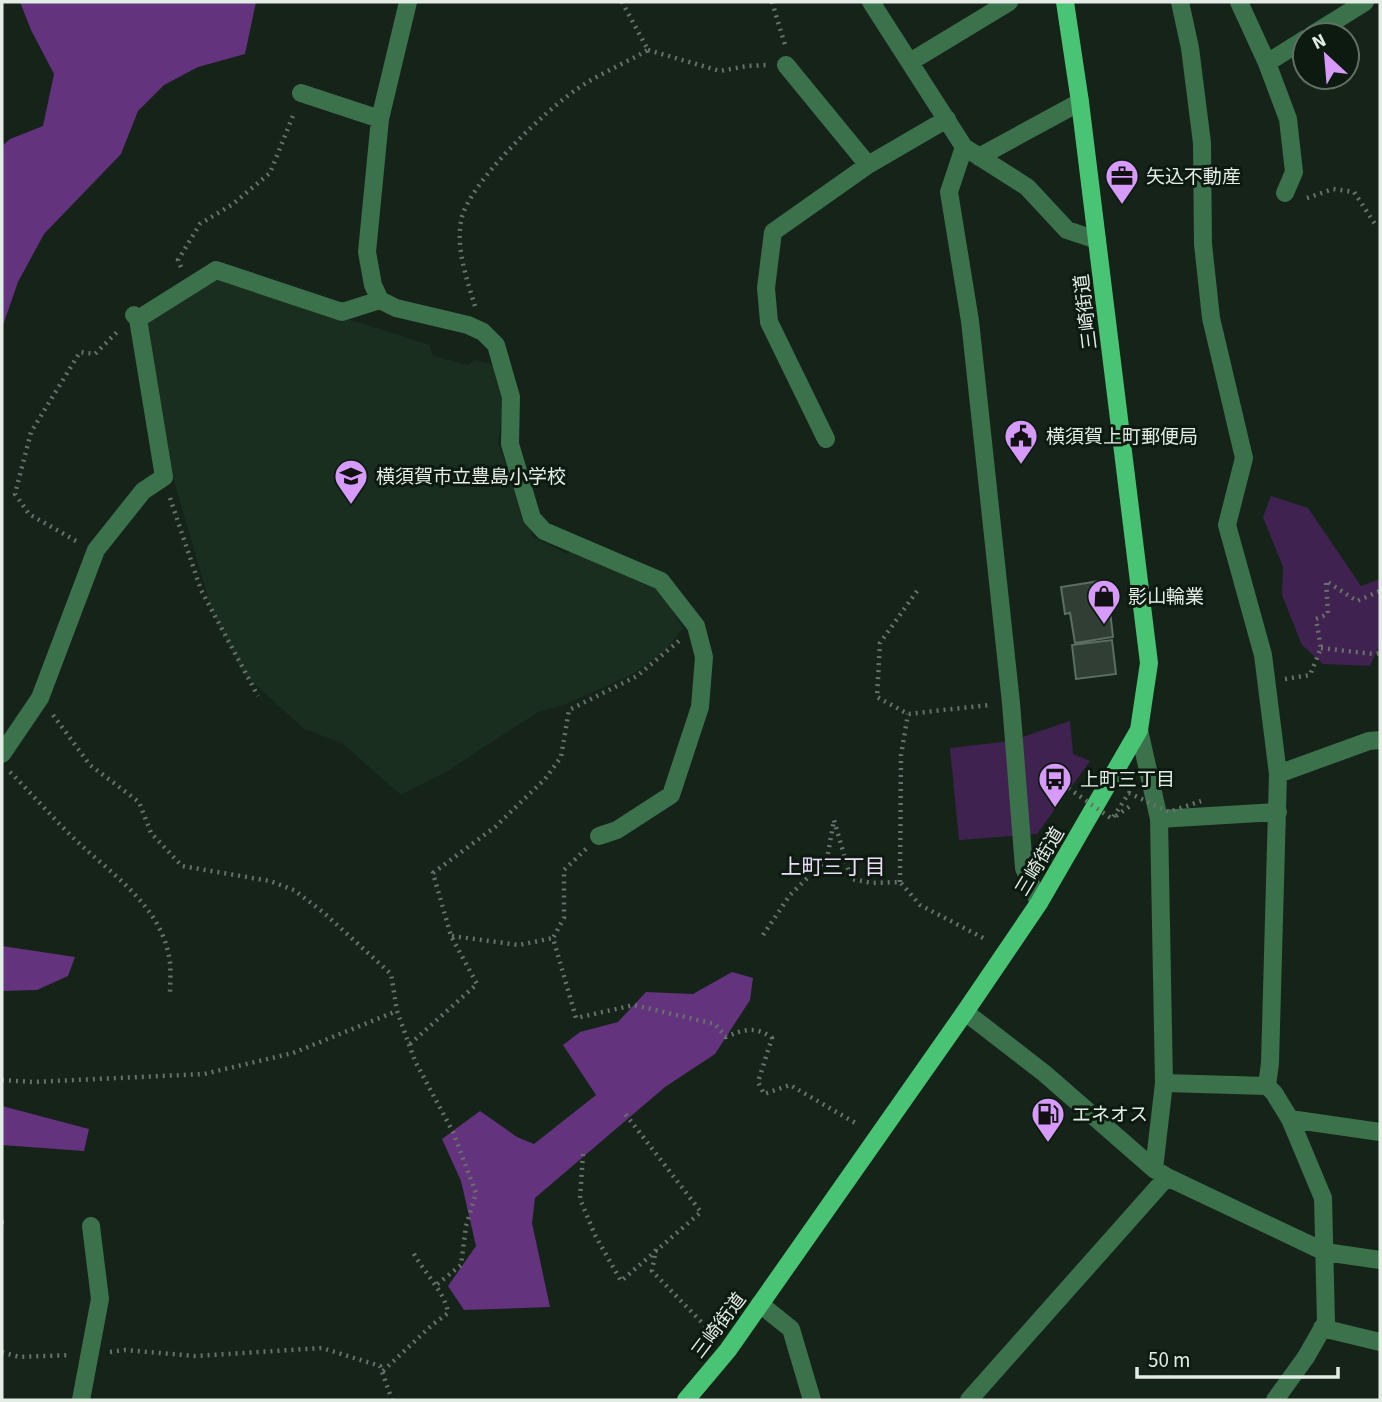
<svg xmlns="http://www.w3.org/2000/svg" width="1382" height="1402" font-family="'Source Sans 3','Noto Sans JP',sans-serif">
<style>
.built{fill:#1a2e20}
.green{fill:#402251}
.forest{fill:#63337e}
.building{fill:#303e33;stroke:#5d6d60;stroke-width:2}
.lines{fill:none;stroke-linecap:round;stroke-linejoin:round}
.path{stroke:#67726a;stroke-width:4.5;stroke-dasharray:2 5;stroke-linecap:butt}
.minor{stroke:#3b714b;stroke-width:18}
.major{stroke:#49c474;stroke-width:18}
.path-bridge{stroke:#67726a;stroke-width:4.5;stroke-dasharray:2 5;stroke-linecap:butt}
.labels{text-anchor:middle;stroke-width:6;stroke-linejoin:round;paint-order:stroke}
.poi-label{font-size:19px;fill:#e3ece5;stroke:#0d1a10;text-anchor:start}
.street-label{font-size:19px;fill:#e3ece5;stroke:#0d1a10}
.neighbourhood-label{font-size:21px;fill:#edddf8;stroke:#0d1a10}
</style>
<rect width="100%" height="100%" fill="#162319"/>
<!-- built -->
<path class="built" d="M221,278L429,345L433,356L467,365L476,360L502,368L506,390L498,443L533,537L568,554L570,549L656,583L683,628L666,650L633,674L566,704L538,712L446,772L401,795L342,743L304,729L243,673L212,611L172,474L143,324L210,280Z"/>
<!-- green -->
<path class="green" d="M1271,496L1308,508L1361,586L1380,579V644L1370,666L1323,664L1302,645L1282,595L1283,567L1263,517Z
M1070,721L1073,754L1090,761L1037,834L959,840L950,748L1011,741Z"/>
<!-- forest -->
<path class="forest" d="M20,2H256L245,54L198,67L164,85L138,111L121,154L44,234L18,282L2,328V146L10,139L43,126L54,74L31,30Z
M2,946L75,957L68,976L37,990L2,991Z
M732,972L753,978L750,1000L715,1054L665,1087L535,1198L532,1223L550,1307L464,1310L448,1286L476,1246L461,1181L442,1139L480,1111L517,1137L534,1144L596,1095L563,1045L580,1032L618,1022L646,992L693,994Z
M2,1106L89,1129L84,1151L2,1145Z"/>
<!-- building -->
<path class="building" d="M1100,581L1105,610L1110,611L1113,637L1075,643L1070,613L1065,614L1061,587Z
M1112,640L1116,674L1076,679L1072,645Z"/>
<g class="lines">
<!-- path -->
<path class="path" d="M772,2L785,45
M648,50L720,71L747,66L766,65
M1307,198L1333,189L1354,192L1377,227
M181,267L178,260L200,224L233,204L270,173L294,113
M475,306C467,280 456,249 461,221C467,184 546,110 577,89C599,74 625,63 648,50L622,2
M170,498L201,590L258,696
M76,541L29,514L15,494L31,432L80,352L95,354L119,330
M917,591L880,643L877,697L908,714L989,705
M1321,648L1373,654L1380,653
M1285,679L1310,675L1321,648L1316,619L1328,614L1326,581L1357,601L1380,591
M53,715L90,765L139,802L151,833L182,866L270,881L294,890L323,912L391,974L397,1011L415,1061L453,1132L476,1193L466,1226L461,1265L435,1286
M10,772C34,796 56,822 81,845C117,878 164,910 170,963C171,973 170,984 170,995
M1116,816L1133,804
M586,849L564,870V918L553,938L576,1018L634,1005L715,1024L726,1037C744,1029 756,1026 772,1038L758,1082L764,1094L790,1085L859,1125
M900,882L901,755L908,714
M763,935L790,895L827,859L834,820L851,879L872,883L900,882L920,905L987,940
M452,936L519,945L553,938
M410,1044L477,984L451,936L433,873L495,827L545,779L561,757L569,710L637,676L679,641
M2,1080L33,1082L204,1074L293,1053L397,1011
M583,1154L580,1199L595,1235L621,1281L701,1212L623,1111
M2,1222H4
M656,1249L652,1271L713,1334
M2,1352L19,1357L70,1355
M110,1352L125,1350L195,1356L322,1348L380,1366L392,1400
M383,1371L432,1325L448,1313C445,1291 422,1271 412,1250"/>
<!-- minor -->
<path class="minor" d="M408,2L380,119L367,252L373,285L380,300L396,308L468,325L483,332L496,345L511,397L510,444L532,518L544,531L661,581L696,626L704,657L700,707L671,795L617,830L599,836
M871,2L964,147L1027,187L1067,230L1097,240
M1180,2L1190,48L1202,143L1203,244L1211,318L1244,458L1227,525L1263,655L1278,774L1270,1063L1267,1086
M1239,2L1267,63L1288,119L1294,172L1285,193
M1312,35L1365,2
M910,62L1009,2
M1267,63L1305,39
M786,65L868,165
M301,93L380,119
M964,147L949,192L970,321L1011,703L1024,868L1039,903
M979,157L1080,102
M138,319L216,270L342,312L380,300
M826,439L769,322L766,288L773,232L868,165L947,119
M1139,730L1159,819L1164,1083L1154,1169
M2,754L40,698L96,550L143,491L164,477L138,319L134,315
M1278,774L1369,741L1380,740
M1159,819L1278,812
M965,1012L1044,1073L1154,1169L1167,1177L1325,1252L1380,1260
M1164,1083L1267,1086L1274,1093L1290,1119L1323,1198L1326,1322L1306,1357L1275,1400
M1290,1119L1380,1132
M760,1304L791,1329L812,1400
M1322,1328L1380,1342
M81,1400L100,1299L91,1226
M969,1400L1167,1177"/>
<!-- major -->
<path class="major" d="M686,1400L728,1350L965,1012L1039,903L1139,730L1149,663L1080,102L1065,2"/>
<!-- path-bridge -->
<path class="path-bridge" d="M1057,780L1112,819L1129,793L1169,812L1201,801"/>
</g>
<!-- icons -->
<defs>
<symbol id="office-pin" viewBox="-11 -11 22 30"><path d="M0 17L-7.5 6A9.5 9.5 0 1 1 7.5 6Z" fill="#d69bfa" stroke="#0d1a10"/><path d="M-6-3h4V-5.5h4V-3h4V5H-6ZM-1-4.5V-3h2v-1.5ZM-6 0V1H6V0Z" fill="#111"/></symbol>
<symbol id="civic-pin" viewBox="-11 -11 22 30"><path d="M0 17L-7.5 6A9.5 9.5 0 1 1 7.5 6Z" fill="#d69bfa" stroke="#0d1a10"/><path d="M-.6-6.5H3V-4.5H.6V-3L4-1V1h2V6H-6V1h2V-1L-.6-3ZM-1.2 2.5V6h2.4V2.5Z" fill="#111"/></symbol>
<symbol id="school-pin" viewBox="-11 -11 22 30"><path d="M0 17L-7.5 6A9.5 9.5 0 1 1 7.5 6Z" fill="#d69bfa" stroke="#0d1a10"/><path d="M0-5L7-2L0 1L-7-2ZM-4 1L0 2.5L4 1V4Q0 6-4 4Z" fill="#111"/></symbol>
<symbol id="shop-pin" viewBox="-11 -11 22 30"><path d="M0 17L-7.5 6A9.5 9.5 0 1 1 7.5 6Z" fill="#d69bfa" stroke="#0d1a10"/><path d="M-5-2.5h2.3a2.7 3.5 0 0 1 5.4 0H5L5.5 6h-11ZM-1.5-2.5h3a1.5 2.3 0 0 0-3 0Z" fill="#111"/></symbol>
<symbol id="bus-pin" viewBox="-11 -11 22 30"><path d="M0 17L-7.5 6A9.5 9.5 0 1 1 7.5 6Z" fill="#d69bfa" stroke="#0d1a10"/><path d="M-5-6H5V4H4V6H2V4H-2V6H-4V4H-5ZM-3.5-4V0h7V-4ZM-3.5 1.2v1.5H-2V1.2ZM2 1.2v1.5H3.5V1.2Z" fill="#111"/></symbol>
<symbol id="fuel-pin" viewBox="-11 -11 22 30"><path d="M0 17L-7.5 6A9.5 9.5 0 1 1 7.5 6Z" fill="#d69bfa" stroke="#0d1a10"/><path d="M-5.5-6h7V0h2V4h1.3V-2.5L3-4.5l.8-.8L6-3V5H2.5V1h-1V6h-7ZM-4.2-4.7v3.2H.2V-4.7Z" fill="#111"/></symbol>
</defs>
<g fill-rule="evenodd">
<use href="#office-pin" x="1103" y="157" width="38" height="52"/>
<use href="#civic-pin" x="1002" y="417" width="38" height="52"/>
<use href="#school-pin" x="332" y="457" width="38" height="52"/>
<use href="#shop-pin" x="1085" y="577" width="38" height="52"/>
<use href="#bus-pin" x="1036" y="760" width="38" height="52"/>
<use href="#fuel-pin" x="1029" y="1095" width="38" height="52"/>
</g>
<g class="labels">
<!-- poi labels -->
<g class="poi-label">
<text x="1146" y="183">矢込不動産</text>
<text x="1046" y="443">横須賀上町郵便局</text>
<text x="376" y="483">横須賀市立豊島小学校</text>
<text x="1128" y="603">影山輪業</text>
<text x="1080" y="786">上町三丁目</text>
<text x="1072" y="1121">エネオス</text>
</g>
<!-- street labels -->
<g class="street-label">
<text transform="translate(1085 312) rotate(-97)" y="7">三崎街道</text>
<text transform="translate(1039 861) rotate(-59)" y="7">三崎街道</text>
<text transform="translate(718 1325) rotate(-53)" y="7">三崎街道</text>
</g>
<!-- neighbourhood labels -->
<g class="neighbourhood-label">
<text x="833" y="874">上町三丁目</text>
</g>
</g>
<!-- border -->
<rect width="1382" height="1402" fill="none" stroke="#e3ece5" stroke-width="7"/>
<!-- north arrow -->
<g transform="translate(1326 56) rotate(334)"><circle r="33" fill="#0d1a10" stroke="#636e65" stroke-width="2"/>
<path d="M0-5L12 26L0 18L-12 26Z" fill="#d69bfa"/>
<text y="-10" font-size="19" font-weight="bold" text-anchor="middle" fill="#e3ece5">N</text>
</g>
<!-- scale -->
<path d="M1137 1367v10h201v-10" fill="none" stroke="#e3ece5" stroke-width="3.5"/>
<text x="1148" y="1367" font-size="21" fill="#e3ece5" stroke="#0d1a10" stroke-width="5" paint-order="stroke">50 m</text>
</svg>
